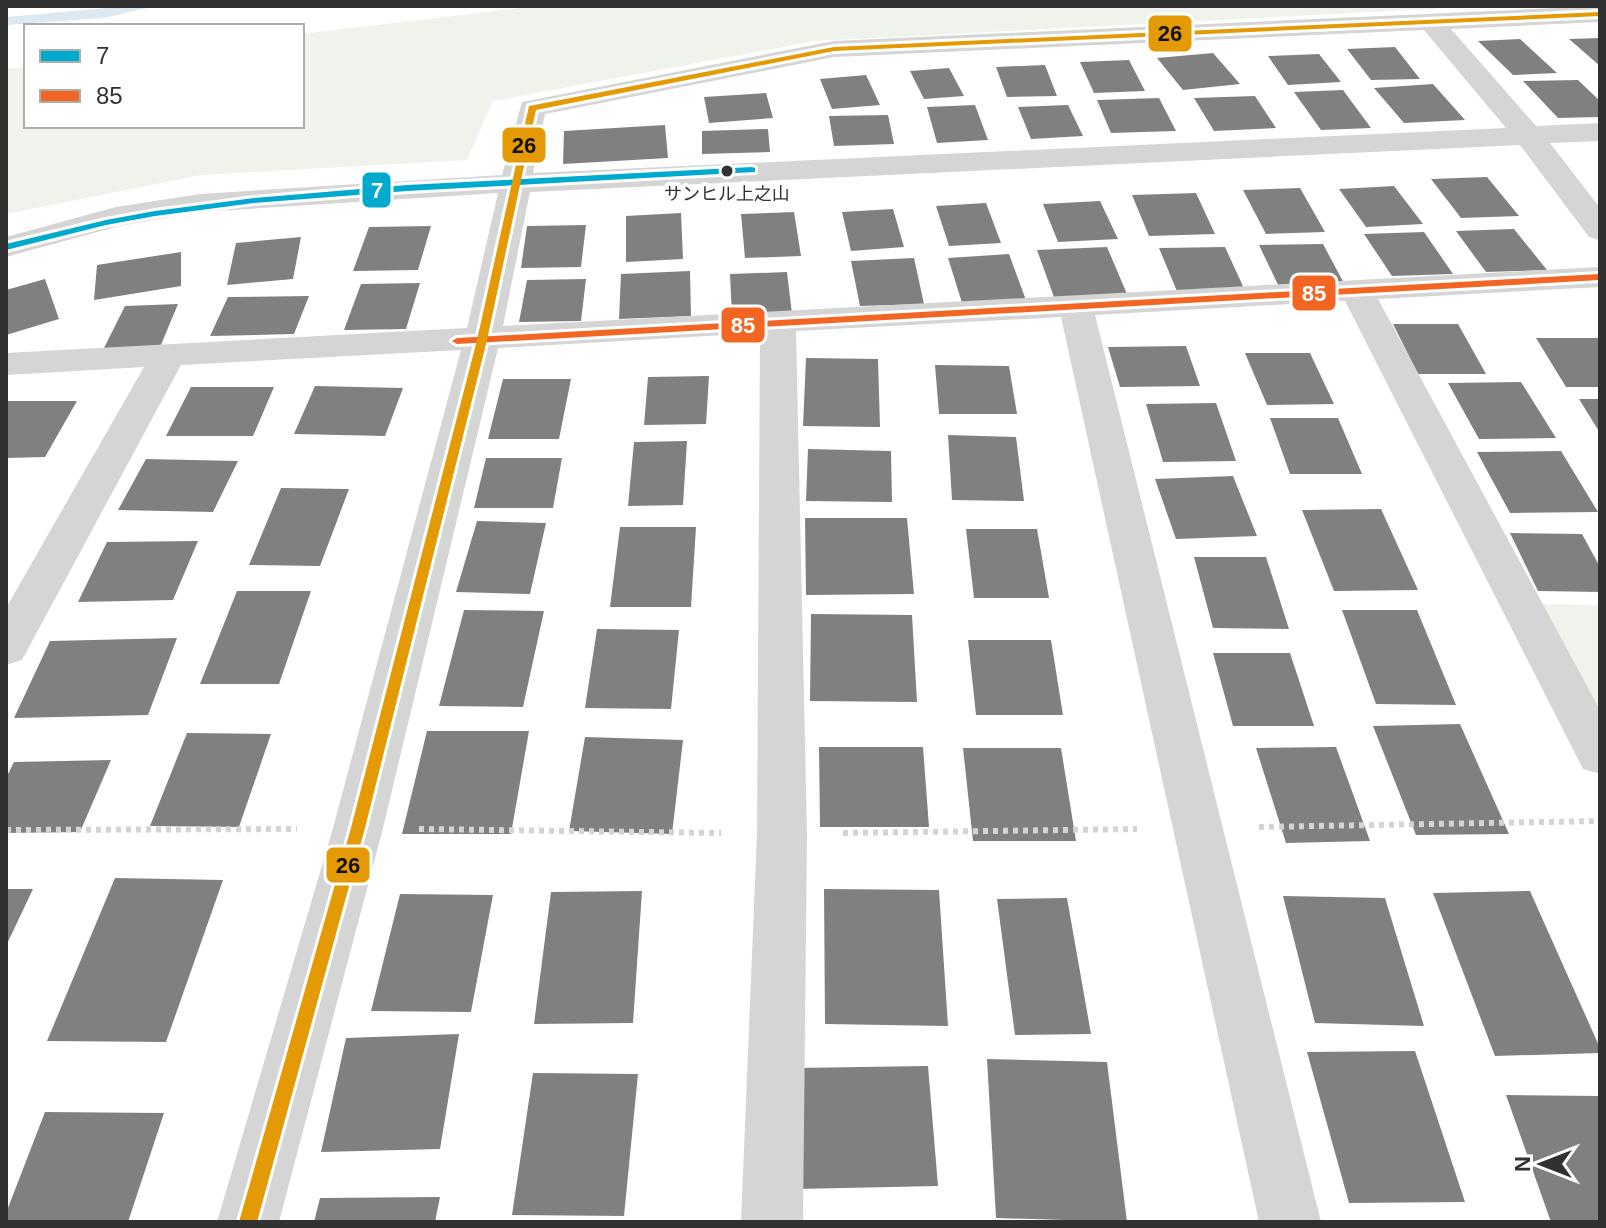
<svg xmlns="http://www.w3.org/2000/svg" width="1606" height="1228" font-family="Arial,'Noto Sans JP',sans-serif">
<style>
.green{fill:#f0f3ec}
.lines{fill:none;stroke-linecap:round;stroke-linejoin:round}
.stream{fill:#dce9f2;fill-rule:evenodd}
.building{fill:#808080}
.path{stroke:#d4d4d4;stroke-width:6;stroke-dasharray:5 5;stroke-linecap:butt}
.minor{fill:#d5d5d5;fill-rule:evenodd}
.bus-1-casing{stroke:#fff;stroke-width:6}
.bus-2-casing{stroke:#fff;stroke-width:6}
.bus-3-casing{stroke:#fff;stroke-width:6}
.bus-1{fill:#00a9ce;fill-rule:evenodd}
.bus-2{fill:#f26522;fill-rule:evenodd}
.bus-3{fill:#e39a05;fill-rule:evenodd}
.bus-dot{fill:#313131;stroke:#fff;stroke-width:3}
.labels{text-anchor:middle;stroke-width:8;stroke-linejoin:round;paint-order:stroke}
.bus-label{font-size:18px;fill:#313131;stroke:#fff}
.line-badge{stroke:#fff;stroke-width:3}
.badge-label{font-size:22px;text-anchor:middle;font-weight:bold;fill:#fff}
.pale-badge-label{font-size:22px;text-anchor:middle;font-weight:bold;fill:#111}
</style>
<rect width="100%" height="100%" fill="#fff"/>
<!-- green -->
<path class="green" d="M538,6H1487L815,41L493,101L467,160L201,175L6,214V69L26,67V126H302V34Z
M1528,604L1600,605V750Z"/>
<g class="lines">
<!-- stream -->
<path class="stream" d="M130,6H156L104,18L6,25V17Z"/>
</g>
<!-- building -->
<path class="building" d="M1600,38V66L1569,39Z
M1520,39L1557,73L1513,75L1478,41Z
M1395,47L1420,79L1371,80L1347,49Z
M1213,53L1240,84L1183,90L1157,58Z
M1319,54L1341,82L1288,85L1268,56Z
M1129,60L1145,91L1094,93L1080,62Z
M1045,65L1057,96L1007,97L996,67Z
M949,68L964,96L924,99L910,71Z
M866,75L880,105L832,109L820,79Z
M1578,80L1600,101V117L1558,118L1523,81Z
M1433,84L1465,120L1404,123L1374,88Z
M1343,90L1371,128L1321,130L1294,92Z
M766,93L773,118L709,123L704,97Z
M1255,96L1276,128L1214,131L1194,98Z
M1159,98L1176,131L1111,133L1097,100Z
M975,105L988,140L937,143L927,107Z
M1068,105L1083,136L1031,139L1018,107Z
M888,115L894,144L834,146L829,116Z
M665,125L668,158L563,164L564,131Z
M768,129L770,152L702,154V131Z
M1487,177L1519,216L1461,218L1431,179Z
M1394,186L1423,224L1366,227L1339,189Z
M1300,188L1325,232L1266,234L1243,190Z
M1196,193L1215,234L1149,236L1132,195Z
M1100,201L1118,239L1058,242L1043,204Z
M986,203L1001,243L949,246L936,206Z
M893,209L904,247L851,251L842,212Z
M794,212L801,256L745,258L741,214Z
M681,213L683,259L626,262V216Z
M586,225L581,267L521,268L527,226Z
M431,226L418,270L353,271L369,227Z
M1514,229L1547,270L1486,272L1456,231Z
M1424,232L1453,274L1392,276L1364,234Z
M301,237L293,279L227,285L236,243Z
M1323,244L1346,287H1279L1259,245Z
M1107,247L1127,294L1054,297L1037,250Z
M1225,247L1247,295L1179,296L1159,248Z
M181,252V286L94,300L97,265Z
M1009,254L1027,303L963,306L948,258Z
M914,258L924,304L860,306L851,261Z
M690,271L691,316L619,319L621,274Z
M787,272L792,314L732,317L730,274Z
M45,279L59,319L6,335V290Z
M586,279L581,321L519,322L527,280Z
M420,283L406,329L344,330L361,284Z
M309,296L294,334L210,336L228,297Z
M178,304L158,352L101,354L125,306Z
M1393,324H1458L1486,374H1418Z
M1536,338H1600V387H1566Z
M1186,346L1200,386L1120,387L1108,347Z
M1245,353H1310L1334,404L1267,405Z
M806,358L878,359L880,427L803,426Z
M935,365L1009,366L1017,414H939Z
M709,376L706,424L644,425L648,377Z
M503,379H571L559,439H488Z
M1521,382L1556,438L1479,439L1448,383Z
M315,386L403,388L385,436L294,434Z
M191,387H274L253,436H166Z
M1579,399H1600V433Z
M6,401H77L45,457L6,458Z
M1216,403L1236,461L1163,462L1146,404Z
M1270,418H1338L1362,474H1290Z
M948,435L1016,437L1024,501L952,500Z
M687,441L683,505L628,506L634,442Z
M808,449L891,451L892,502L806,501Z
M1561,451L1598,512L1510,513L1477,452Z
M486,458H562L553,508H474Z
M146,459L238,461L213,512L118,510Z
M1233,476L1257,536L1176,539L1155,479Z
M281,488L349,489L320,566L249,565Z
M1381,509L1418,590L1334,591L1302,510Z
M805,518H907L914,594L806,595Z
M477,521L546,523L530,594L456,592Z
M620,527H696L691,607H610Z
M966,529H1037L1049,598H974Z
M1510,533L1582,534L1600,567V592L1538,591Z
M198,541L173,600L78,602L107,542Z
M1194,557H1266L1289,629L1213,628Z
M237,591H311L279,684H200Z
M464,610L544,611L523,707L439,706Z
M1342,610H1417L1456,705L1376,704Z
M811,614L912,615L917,702L810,701Z
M597,629L679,630L671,709L585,708Z
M177,638L148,715L14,718L50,641Z
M968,640H1051L1063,715H976Z
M1213,653H1290L1314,726H1233Z
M1460,724L1509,834L1416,835L1373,726Z
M427,731H529L511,834H402Z
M187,733L271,734L239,827L150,826Z
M585,737L683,740L672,834L569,831Z
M819,747H923L929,827H820Z
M1336,747L1370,841L1286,843L1256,748Z
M963,748H1061L1076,841H973Z
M111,760L80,832L6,833V778L14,762Z
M115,878L223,880L166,1042L47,1041Z
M6,889H33L6,946Z
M824,889L939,890L948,1026L825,1024Z
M642,891L633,1023L534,1024L551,892Z
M1530,891L1600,1048V1053L1495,1056L1433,893Z
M400,894L493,895L471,1012L371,1011Z
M1283,896L1385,898L1424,1026L1315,1023Z
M1067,898L1091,1034L1015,1035L997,899Z
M459,1034L440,1149L321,1152L346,1038Z
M1415,1051L1465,1202L1349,1203L1307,1052Z
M987,1059L1107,1062L1127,1222L996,1218Z
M928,1066L938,1186L796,1189L795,1068Z
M533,1073L638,1074L624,1216L512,1215Z
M1506,1095L1600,1096V1222H1551Z
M45,1112L164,1113L128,1222H6V1213Z
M440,1197L435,1222H314L320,1198Z"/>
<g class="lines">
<!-- path -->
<path class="path" d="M1259,827L1600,821
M419,829L721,833
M6,830L297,829
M843,833L1137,829"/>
<!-- minor -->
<path class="minor" d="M1600,6V22L1451,29L1536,126L1600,123V141L1550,143L1600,208V240L1589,237L1520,145L530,192L503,326L1600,267V287L1378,299L1600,710V774L1583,769L1345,301L1095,315L1321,1222H1259L1061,317L796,331L807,834L803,1222H741L757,834L760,333L498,348L383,828L279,1222H217L333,828L461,350L181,365L22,660L6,665V608L144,367L6,375V353L467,328L498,193L200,212L119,226L6,257V237L116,207L200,194L502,175L522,102L834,41ZM1424,30L1506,128L533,173L545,114L834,57Z"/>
<defs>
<path id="bus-1" d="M752,167L755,168V172L407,191L254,203L155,216L106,225L6,250V244L106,220L155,211L254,198L407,185Z"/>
<path id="bus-2" d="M1600,274V280L457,344L452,341L457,338Z"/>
<path id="bus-3" d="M1600,12V16L834,51L536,110L487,340L365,828L257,1222H239L351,828L477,340L529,106L834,47Z"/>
</defs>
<!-- bus-1 casing -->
<use href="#bus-1" class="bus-1-casing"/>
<!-- bus-2 casing -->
<use href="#bus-2" class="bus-2-casing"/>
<!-- bus-3 casing -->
<use href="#bus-3" class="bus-3-casing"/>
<!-- bus-1 -->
<use href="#bus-1" class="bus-1"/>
<!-- bus-2 -->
<use href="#bus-2" class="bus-2"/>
<!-- bus-3 -->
<use href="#bus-3" class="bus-3"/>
</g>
<!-- markers -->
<circle class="bus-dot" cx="727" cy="171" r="7"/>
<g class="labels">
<!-- bus labels -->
<g class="bus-label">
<text x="727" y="200">サンヒル上之山</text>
</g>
</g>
<g class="line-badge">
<rect x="1147" y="14" width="46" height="39" rx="8" fill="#e39a05"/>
<rect x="501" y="126" width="46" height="38" rx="8" fill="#e39a05"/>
<rect x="361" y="171" width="31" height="38" rx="8" fill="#00a9ce"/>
<rect x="1291" y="274" width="46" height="38" rx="8" fill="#f26522"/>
<rect x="720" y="306" width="46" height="38" rx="8" fill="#f26522"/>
<rect x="325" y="846" width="46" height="38" rx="8" fill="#e39a05"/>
</g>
<g class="badge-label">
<text x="377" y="198">7</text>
<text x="1314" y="301">85</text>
<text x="743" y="333">85</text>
</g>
<g class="pale-badge-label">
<text x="1170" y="41">26</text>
<text x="524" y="153">26</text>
<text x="348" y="873">26</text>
</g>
<!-- border -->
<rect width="1606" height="1228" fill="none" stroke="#313131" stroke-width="16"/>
<!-- legend -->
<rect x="24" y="24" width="280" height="104" fill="#ffffff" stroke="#adadad" stroke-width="2"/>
<rect x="40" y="50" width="40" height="12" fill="#00a9ce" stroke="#adadad" stroke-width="2"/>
<text x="96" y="64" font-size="24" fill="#313131">7</text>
<rect x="40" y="90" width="40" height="12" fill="#f26522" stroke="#adadad" stroke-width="2"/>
<text x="96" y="104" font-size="24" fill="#313131">85</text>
<!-- north arrow -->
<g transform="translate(1542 1164) rotate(270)" stroke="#ffffff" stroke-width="6" paint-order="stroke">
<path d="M0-6L14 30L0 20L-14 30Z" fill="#313131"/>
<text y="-12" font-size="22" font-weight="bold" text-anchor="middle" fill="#313131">N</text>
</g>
</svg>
